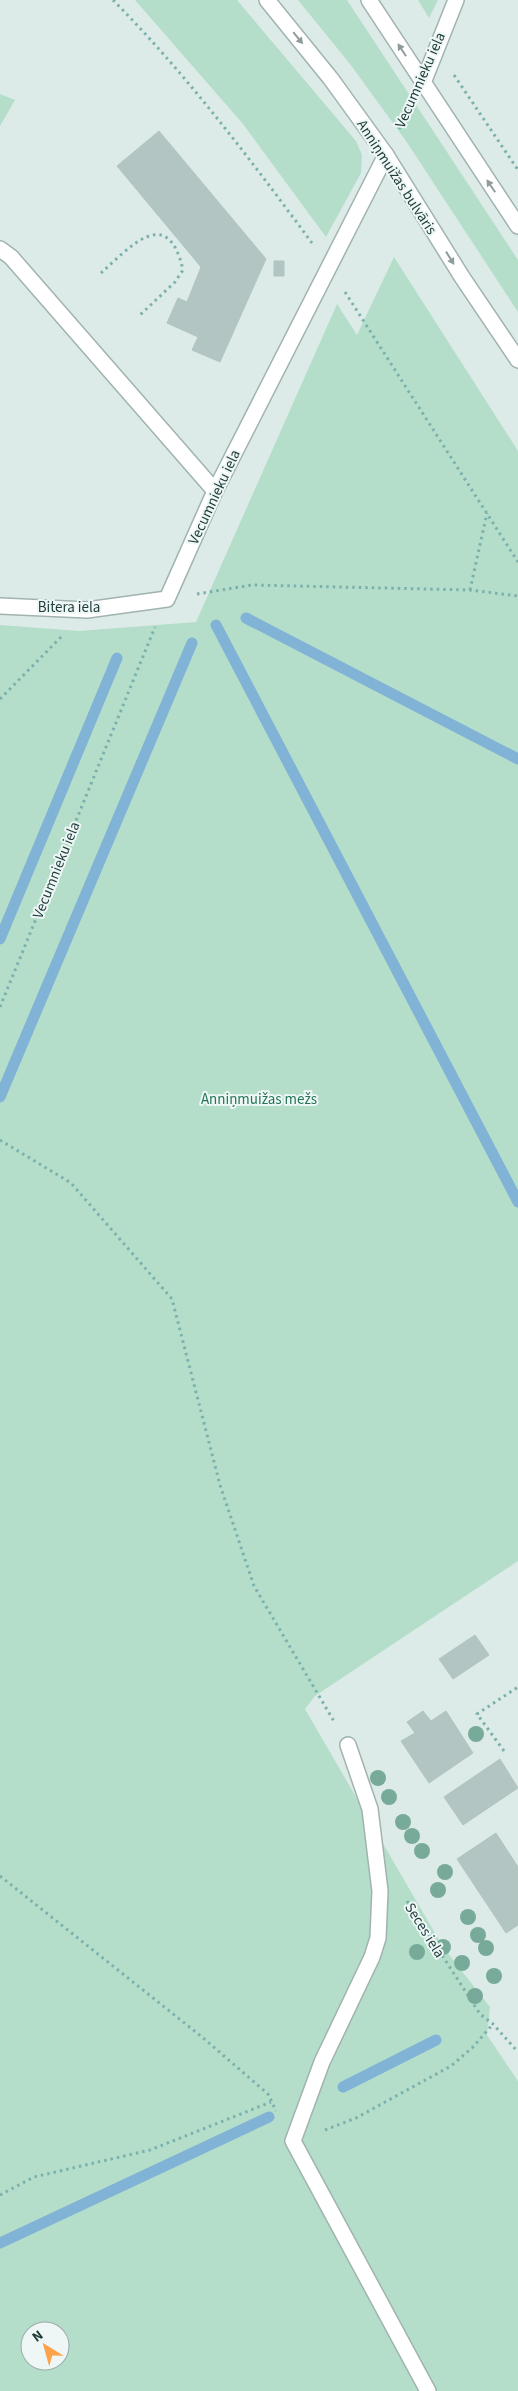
<svg xmlns="http://www.w3.org/2000/svg" width="518" height="2391" font-family="'Source Sans 3',sans-serif">
<style>
.green{fill:#b4deca;fill-rule:evenodd}
.lines{fill:none;stroke-linecap:round;stroke-linejoin:round}
.stream{stroke:#80b3d5;stroke-width:11}
.building{fill:#b3c5c2;stroke:#b0c5c1}
.minor-casing{stroke:#a0b3b0;stroke-width:18}
.tertiary-casing{stroke:#a0b3b0;stroke-width:18}
.path{stroke:#7bb1ad;stroke-width:3;stroke-dasharray:2.5 4;stroke-linecap:butt}
.minor{stroke:#fff;stroke-width:15}
.tertiary{stroke:#fff;stroke-width:15}
.tree{fill:#78aa99}
.oneway{fill:#8e9d9c}
.labels{text-anchor:middle;stroke-width:4;stroke-linejoin:round;paint-order:stroke}
.street-label{font-size:15px;fill:#1e3b3a;stroke:#eef7f5}
.park-label{font-size:15px;fill:#257558;stroke:#eef7f5}
</style>
<rect width="100%" height="100%" fill="#ddebe8"/>
<!-- green -->
<path class="green" d="M135,0H237L356,141L362,155L361,173L326,237L243,124Z
M298,0H347L518,260V312L406,141L350,64Z
M418,0H438L429,18Z
M0,94L15,100L0,126Z
M394,257L518,451V1561L315,1696L305,1709L443,1947L490,2007L487,2035L518,2081V2391H0V625L79,631L196,622L337,304L357,335ZM30,2331H60V2361H30Z"/>
<g class="lines">
<!-- stream -->
<path class="stream" d="M246,618L518,759
M216,625L518,1202
M0,939L117,658
M0,1097L192,643
M343,2087L436,2040
M0,2243L269,2117"/>
</g>
<!-- building -->
<path class="building" d="M159,131L266,259L220,362L192,350L198,337L167,323L178,298L187,302L201,267L117,166Z
M274,261H284V276H274Z
M475,1635L489,1655L453,1679L439,1659Z
M423,1711L431,1721L446,1711L473,1753L429,1783L401,1741L415,1733L407,1722Z
M500,1759L518,1788L463,1825L444,1797Z
M496,1833L518,1867V1925L506,1933L457,1859Z"/>
<g class="lines">
<defs>
<path id="minor" d="M423,83L456,0
M0,249L11,257L215,491
M0,606L87,610L167,599L215,491L386,155
M348,1745L370,1809L380,1891L378,1938L372,1957L322,2062L293,2141L428,2391"/>
<path id="tertiary" d="M267,0L331,79L386,155L462,277L518,360
M369,0L518,226"/>
</defs>
<!-- minor casing -->
<use href="#minor" class="minor-casing"/>
<!-- tertiary casing -->
<use href="#tertiary" class="tertiary-casing"/>
<!-- path -->
<path class="path" d="M113,0C187,75 250,159 312,243
M454,75L518,170
M399,129L410,107
M101,273C130,247 168,203 183,270L175,282L139,316
M345,292L518,562
M470,590L487,513
M197,594L252,585L470,590L518,596
M0,699L63,635
M0,1007L155,627
M0,1140L71,1183L172,1299L220,1485L254,1586L335,1723
M504,1751L477,1714L518,1687
M0,1876L202,2037L268,2094L276,2111
M407,1901L480,2014L493,2024L518,2052
M325,2130L356,2118L451,2066L472,2048L493,2024
M0,2195L34,2177L150,2150L271,2102"/>
<!-- minor -->
<use href="#minor" class="minor"/>
<!-- tertiary -->
<use href="#tertiary" class="tertiary"/>
</g>
<!-- trees -->
<g class="tree">
<circle cx="476" cy="1734" r="8"/>
<circle cx="378" cy="1778" r="8"/>
<circle cx="389" cy="1797" r="8"/>
<circle cx="403" cy="1822" r="8"/>
<circle cx="412" cy="1836" r="8"/>
<circle cx="422" cy="1851" r="8"/>
<circle cx="445" cy="1872" r="8"/>
<circle cx="438" cy="1890" r="8"/>
<circle cx="468" cy="1917" r="8"/>
<circle cx="478" cy="1935" r="8"/>
<circle cx="443" cy="1947" r="8"/>
<circle cx="486" cy="1948" r="8"/>
<circle cx="417" cy="1952" r="8"/>
<circle cx="462" cy="1963" r="8"/>
<circle cx="494" cy="1976" r="8"/>
<circle cx="475" cy="1996" r="8"/>
</g>
<!-- one-way arrows -->
<defs><path id="oneway-solid" d="M-6-.8H1V-3.2L6.5 0L1 3.2V.8H-6Z" transform="scale(1.25)"/></defs>
<g class="oneway">
<use href="#oneway-solid" transform="translate(298 38) rotate(51)"/>
<use href="#oneway-solid" transform="translate(402 50) rotate(-123)"/>
<use href="#oneway-solid" transform="translate(491 186) rotate(-124)"/>
<use href="#oneway-solid" transform="translate(450 258) rotate(58)"/>
</g>
<g class="labels">
<!-- street labels -->
<g class="street-label">
<text transform="translate(420 80) rotate(-66)" y="5">Vecumnieku iela</text>
<text transform="translate(397 177) rotate(57)" y="5">Anniņmuižas bulvāris</text>
<text transform="translate(214 497) rotate(-65)" y="5">Vecumnieku iela</text>
<text x="69" y="612">Bitera iela</text>
<text transform="translate(56 870) rotate(-68)" y="5">Vecumnieku iela</text>
<text transform="translate(425 1930) rotate(58)" y="5">Seces iela</text>
</g>
<!-- park labels -->
<g class="park-label">
<text x="259" y="1104">Anniņmuižas mežs</text>
</g>
</g>
<!-- north arrow -->
<g transform="translate(45 2346) rotate(323)"><circle r="24" fill="#eef7f5" stroke="#9bacaa"/>
<path d="M0-4L9 19L0 12L-9 19Z" fill="#fca24a"/>
<text y="-8" font-size="14" font-weight="bold" text-anchor="middle" fill="#1e3b3a">N</text>
</g>
</svg>
